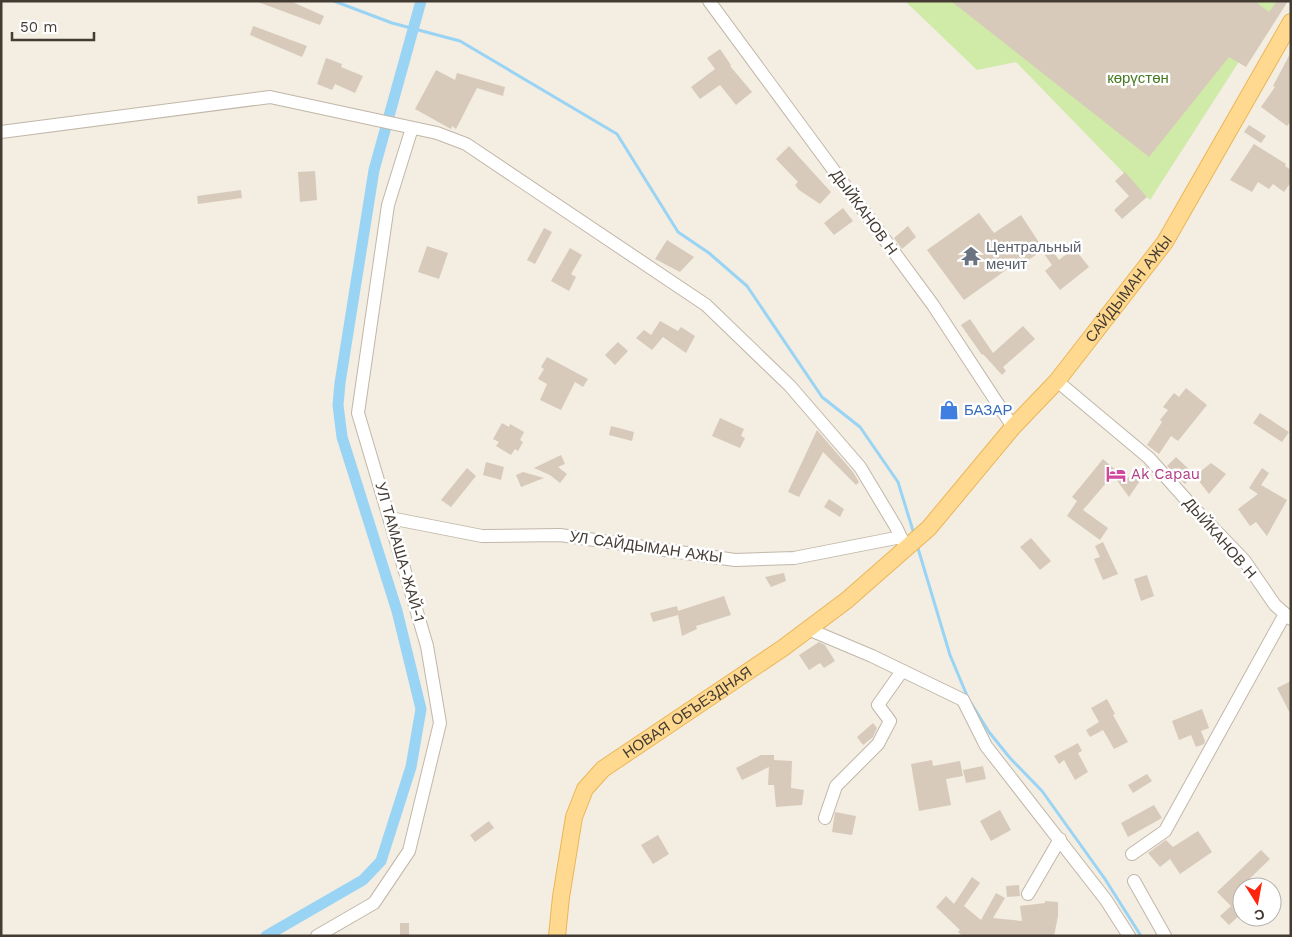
<svg xmlns="http://www.w3.org/2000/svg" width="1292" height="937" font-family="'Work Sans',sans-serif">
<style>
.green{fill:#d0eaa8}
.lines{fill:none;stroke-linecap:round;stroke-linejoin:round}
.stream{stroke:#9ad4f4;stroke-width:3}
.canal{stroke:#9ad4f4;stroke-width:11}
.building{fill:#d8caba}
.minor-casing{stroke:#c1b7a8;stroke-width:14}
.major-casing{stroke:#ebb658;stroke-width:18}
.minor{stroke:#fff;stroke-width:12}
.major{stroke:#ffd98f;stroke-width:16}
.labels{text-anchor:middle;stroke-width:5;stroke-linejoin:round;paint-order:stroke}
.park-label{font-size:15px;fill:#487923;stroke:#fff}
.street-label{font-size:15px;fill:#443c33;stroke:#fff}
.worship-label{font-size:15px;fill:#5b616d;stroke:#fff;text-anchor:start}
.shop-label{font-size:15px;fill:#366cbe;stroke:#fff;text-anchor:start}
.hotel-label{font-size:15px;fill:#b23c85;stroke:#fff;text-anchor:start}
</style>
<rect width="100%" height="100%" fill="#f3ede2"/>
<!-- green -->
<path class="green" d="M905,1H1278L1150,200L1016,62L977,70Z"/>
<g class="lines">
<!-- stream -->
<path class="stream" d="M334,1L392,23L460,41L617,134L678,232L709,253L747,286L822,397L860,427L898,482L914,534
M917,545L950,655L968,698
M971,703L989,732L1010,758L1042,791L1105,879L1141,936"/>
<!-- canal -->
<path class="canal" d="M266,936L363,880L381,861L411,767L421,709L397,611L342,437L338,405L340,383L374,170L421,1"/>
</g>
<!-- building -->
<path class="building" d="M290,1L324,16L320,25L258,2Z
M951,1H1255L1269,12L1277,1H1288L1246,67L1229,57L1149,157Z
M253,26L307,46L302,57L250,35Z
M720,49L731,65L730,66L752,92L736,105L720,85L700,99L691,87L715,69L707,58Z
M1291,52V121L1287,126L1261,107L1275,87L1273,86Z
M326,58L342,64L341,67L363,76L355,93L335,84L332,90L317,84Z
M436,70L455,80L457,73L505,87L503,96L477,88L456,129L452,126L451,129L415,109Z
M1249,125L1266,136L1261,143L1244,132Z
M1254,144L1286,164L1285,166L1291,170V182L1284,192L1273,184L1269,189L1258,182L1252,192L1230,180Z
M789,146L831,192L820,204L799,190L795,185L798,182L776,159Z
M315,171L317,200L300,202L298,172Z
M1125,172L1147,197L1122,219L1114,210L1129,196L1115,181Z
M241,190L242,198L198,204L197,196Z
M843,208L853,221L834,235L824,223Z
M979,213L994,233L1021,215L1042,247L1047,243L1059,260L1074,248L1089,267L1060,290L1045,271L1052,265L1042,251L1025,262L1023,258L964,300L927,250Z
M908,226L916,237L902,249L894,238Z
M544,228L552,232L535,264L527,260Z
M667,240L694,257L680,272L655,259Z
M427,246L448,253L439,279L418,272Z
M570,248L582,255L571,274L576,277L569,291L551,281Z
M970,319L993,353L1023,326L1035,339L1003,367L1006,371L1002,375L983,354L982,355L961,325Z
M660,321L678,331L681,327L695,336L686,353L663,337L652,350L636,338L644,330L651,335Z
M618,342L628,351L615,365L605,355Z
M547,357L588,379L583,387L575,382L561,410L540,400L547,384L538,379L544,369L541,367Z
M1186,388L1207,405L1178,441L1171,436L1159,454L1147,445L1162,422L1160,420L1168,410L1163,407L1174,393L1179,397Z
M1260,413L1289,432L1282,442L1253,423Z
M720,418L744,429L741,436L745,438L740,448L712,436Z
M502,423L509,427L510,424L524,432L520,440L523,442L518,451L515,449L511,455L496,446L499,442L493,439Z
M611,426L634,432L632,441L609,435Z
M817,430L853,472L859,482L856,485L823,452L799,497L788,492Z
M561,455L565,464L558,467L567,474L560,483L550,475L534,468Z
M1176,457L1194,474L1185,484L1167,466Z
M1103,459L1126,479L1145,465L1148,469L1129,497L1113,475L1083,510L1108,528L1100,540L1067,516L1077,501L1072,497Z
M486,462L504,467L501,480L483,475Z
M1211,463L1226,474L1209,494L1195,476Z
M467,468L476,476L451,507L441,500Z
M1262,468L1269,473L1261,485L1287,500L1267,536L1256,522L1250,526L1238,509L1258,494L1249,488Z
M523,472L544,478L521,487L516,475Z
M829,499L844,509L840,517L824,507Z
M1031,538L1051,561L1040,570L1020,547Z
M1103,542L1118,574L1103,580L1094,559L1100,557L1095,546Z
M784,573L786,581L771,587L765,577Z
M1147,575L1154,596L1141,601L1134,579Z
M724,596L731,615L696,626L697,629L682,636L678,615L653,622L650,613L677,606L678,611Z
M819,642L825,645L835,661L824,668L820,663L809,670L799,655Z
M1291,681V715L1277,688Z
M1107,699L1115,714L1113,715L1128,742L1114,749L1103,730L1090,737L1086,730L1099,722L1091,708Z
M1202,709L1209,728L1201,731L1205,741L1204,744L1196,747L1191,735L1179,740L1172,721Z
M873,723L877,728L873,737L863,745L857,737Z
M1078,743L1082,751L1078,753L1088,772L1075,780L1064,760L1059,764L1054,756Z
M761,755H774V760L792,761L791,788L804,790L802,805L776,807L774,785H768L769,767L742,780L736,768Z
M932,760L933,766L960,761L963,776L946,779L951,805L919,811L911,764Z
M983,766L986,779L966,783L963,770Z
M1147,774L1152,781L1133,793L1128,785Z
M1154,805L1162,818L1128,837L1121,823Z
M1000,810L1011,830L991,841L980,821Z
M835,812L856,816L852,835L832,832Z
M489,821L494,828L475,842L470,835Z
M1198,831L1212,852L1180,874L1170,859L1160,867L1148,853L1166,840L1173,847Z
M658,835L669,854L653,864L641,845Z
M1261,850L1270,859L1236,892L1242,898V913L1229,925L1220,916L1231,906L1217,892Z
M972,877L980,883L964,906L981,920L996,893L1005,898L993,918L1022,921L1020,906L1045,903V901L1058,902V916L1054,936H963L958,932L960,930L936,907L946,896L954,904Z
M1019,885L1020,896L1007,897L1006,886Z
M400,923H409V936H400Z"/>
<g class="lines">
<defs>
<path id="minor" d="M709,1L933,305L1013,427
M1,132L270,97L437,133L466,144L706,305L790,386L860,467L896,527L906,548
M1057,381L1149,458L1191,505L1244,560L1275,605L1291,619
M390,518L482,536L560,535L735,560L794,558L901,537
M808,629L872,656L963,700L986,746L1106,900L1129,936
M825,818L836,786L878,744L890,721L878,705L902,671
M1132,854L1165,831L1285,614
M1134,881L1165,936
M1028,894L1060,839
M317,936L374,903L409,851L440,723L427,646L358,413L388,205L412,128"/>
<g id="major">
<path id="s1" d="M557,936L561,897L574,817L585,789L603,769L783,648L847,600L929,528L1013,427L1057,381L1165,242L1291,22"/>
</g>
</defs>
<!-- minor casing -->
<use href="#minor" class="minor-casing"/>
<!-- major casing -->
<use href="#major" class="major-casing"/>
<!-- minor -->
<use href="#minor" class="minor"/>
<!-- major -->
<use href="#major" class="major"/>
</g>
<!-- icons -->
<defs>
<symbol id="temple-bare" viewBox="-9 -9 18 18"><path d="M0-6L5-2H3V0L6.5 2.5H4V6H1.5V3h-3V6H-4V2.5H-6.5L-3 0V-2H-5Z" fill="#6b7280" stroke="#fff" stroke-width="2.5" paint-order="stroke"/></symbol>
<symbol id="shop-bare" viewBox="-9 -9 18 18"><path d="M-5-2.5h2.3a2.7 3.5 0 0 1 5.4 0H5L5.5 6h-11ZM-1.5-2.5h3a1.5 2.3 0 0 0-3 0Z" fill="#3f7fe0" stroke="#fff" stroke-width="2.5" paint-order="stroke"/></symbol>
<symbol id="hotel-bare" viewBox="-9 -9 18 18"><path d="M-6-4.5h1.5V1H6V5H4.5V3h-9V5H-6ZM-4 0a1.8 1.8 0 1 1 3.6 0ZM.5 0V-2.5h3Q6-2.5 6 0Z" fill="#d1479c" stroke="#fff" stroke-width="2.5" paint-order="stroke"/></symbol>
</defs>
<g fill-rule="evenodd">
<use href="#temple-bare" x="957" y="242" width="28" height="28"/>
<use href="#shop-bare" x="935" y="396" width="28" height="28"/>
<use href="#hotel-bare" x="1102" y="460" width="28" height="28"/>
</g>
<g class="labels">
<!-- park labels -->
<g class="park-label">
<text x="1138" y="83">көрүстөн</text>
</g>
<!-- street labels -->
<g class="street-label">
<text transform="translate(864 212) rotate(54)" y="5">ДЫЙКАНОВ Н</text>
<text dy="5" stroke="none"><textPath href="#s1" startOffset="895">САЙДЫМАН АЖЫ</textPath></text>
<text transform="translate(1220 538) rotate(49)" y="5">ДЫЙКАНОВ Н</text>
<text transform="translate(646 547) rotate(8)" y="5">УЛ САЙДЫМАН АЖЫ</text>
<text transform="translate(400 552) rotate(74)" y="5">УЛ ТАМАША-ЖАЙ-1</text>
<text dy="5" stroke="none"><textPath href="#s1" startOffset="279">НОВАЯ ОБЪЕЗДНАЯ</textPath></text>
</g>
<!-- worship labels -->
<g class="worship-label">
<text x="986" y="252">Центральный<tspan x="986" dy="17">мечит</tspan></text>
</g>
<!-- shop labels -->
<g class="shop-label">
<text x="964" y="415">БАЗАР</text>
</g>
<!-- hotel labels -->
<g class="hotel-label">
<text x="1131" y="479">Ak Capau</text>
</g>
</g>
<!-- border -->
<rect width="1292" height="937" fill="none" stroke="#443c33" stroke-width="5"/>
<!-- north arrow -->
<g transform="translate(1257 902) rotate(169)"><circle r="24" fill="#ffffff" stroke="#b4b1ad"/>
<path d="M0-4L9 19L0 12L-9 19Z" fill="#ff240d"/>
<text y="-8" font-size="14" font-weight="bold" text-anchor="middle" fill="#443c33">С</text>
</g>
<!-- scale -->
<path d="M12 32v8h82v-8" fill="none" stroke="#443c33" stroke-width="2.5"/>
<text x="20" y="32" font-size="15" fill="#443c33" stroke="#ffffff" stroke-width="4" paint-order="stroke">50 m</text>
</svg>
